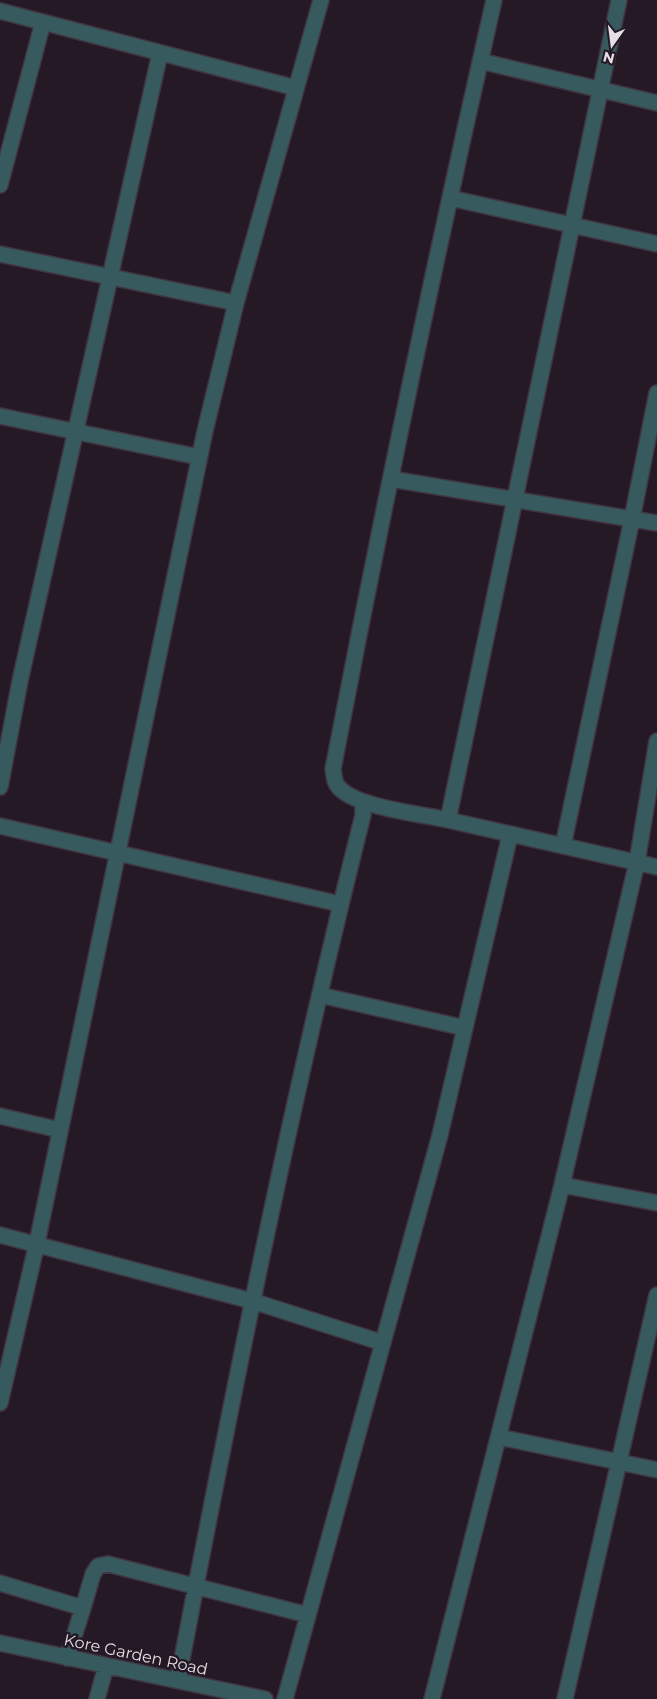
<svg xmlns="http://www.w3.org/2000/svg" width="657" height="1699" font-family="Montserrat,sans-serif">
<style>
.lines{fill:none;stroke-linecap:round;stroke-linejoin:round}
.minor-casing{stroke:#403540;stroke-width:18}
.minor{stroke:#365a5e;stroke-width:15}
.labels{text-anchor:middle;stroke-width:5;stroke-linejoin:round;paint-order:stroke}
.street-label{font-size:16px;fill:#e7dfe7;stroke:#251925}
</style>
<rect width="100%" height="100%" fill="#251925"/>
<g class="lines">
<defs>
<path id="minor" d="M619,0L448,820L657,867
M0,11L296,88
M480,61L657,103
M0,185L43,22
M450,198L657,244
M0,254L236,303
M0,416L199,457
M391,479L632,519L657,393
M0,787L20,681L160,53
M448,820C422,814 351,807 337,785C334,781 334,774 333,769C382,512 436,255 494,0
M0,826L340,904
M563,846L632,519L657,523
M320,995L465,1028
M0,1116L60,1130
M562,1185L657,1203
M0,1235L252,1301L383,1343
M0,1403L37,1243L205,431L236,303L321,0
M499,1437L657,1470
M0,1583L83,1608L67,1658
M83,1608L93,1574L98,1566L108,1564L308,1615
M0,1643L265,1699
M178,1680C233,1390 291,1101 363,815V802
M97,1699L106,1666
M285,1699L440,1135L510,835
M432,1699L562,1185L637,862L657,741
M565,1699L657,1295"/>
</defs>
<!-- minor casing -->
<use href="#minor" class="minor-casing"/>
<!-- minor -->
<use href="#minor" class="minor"/>
</g>
<g class="labels">
<!-- street labels -->
<g class="street-label">
<text transform="translate(136 1654) rotate(12)" y="6">Kore Garden Road</text>
</g>
</g>
<!-- north arrow -->
<g transform="translate(612 45) rotate(194)" stroke="#251925" stroke-width="4" paint-order="stroke">
<path d="M0-4L9 19L0 12L-9 19Z" fill="#e7dfe7"/>
<text y="-8" font-size="14" font-weight="bold" text-anchor="middle" fill="#e7dfe7">N</text>
</g>
</svg>
